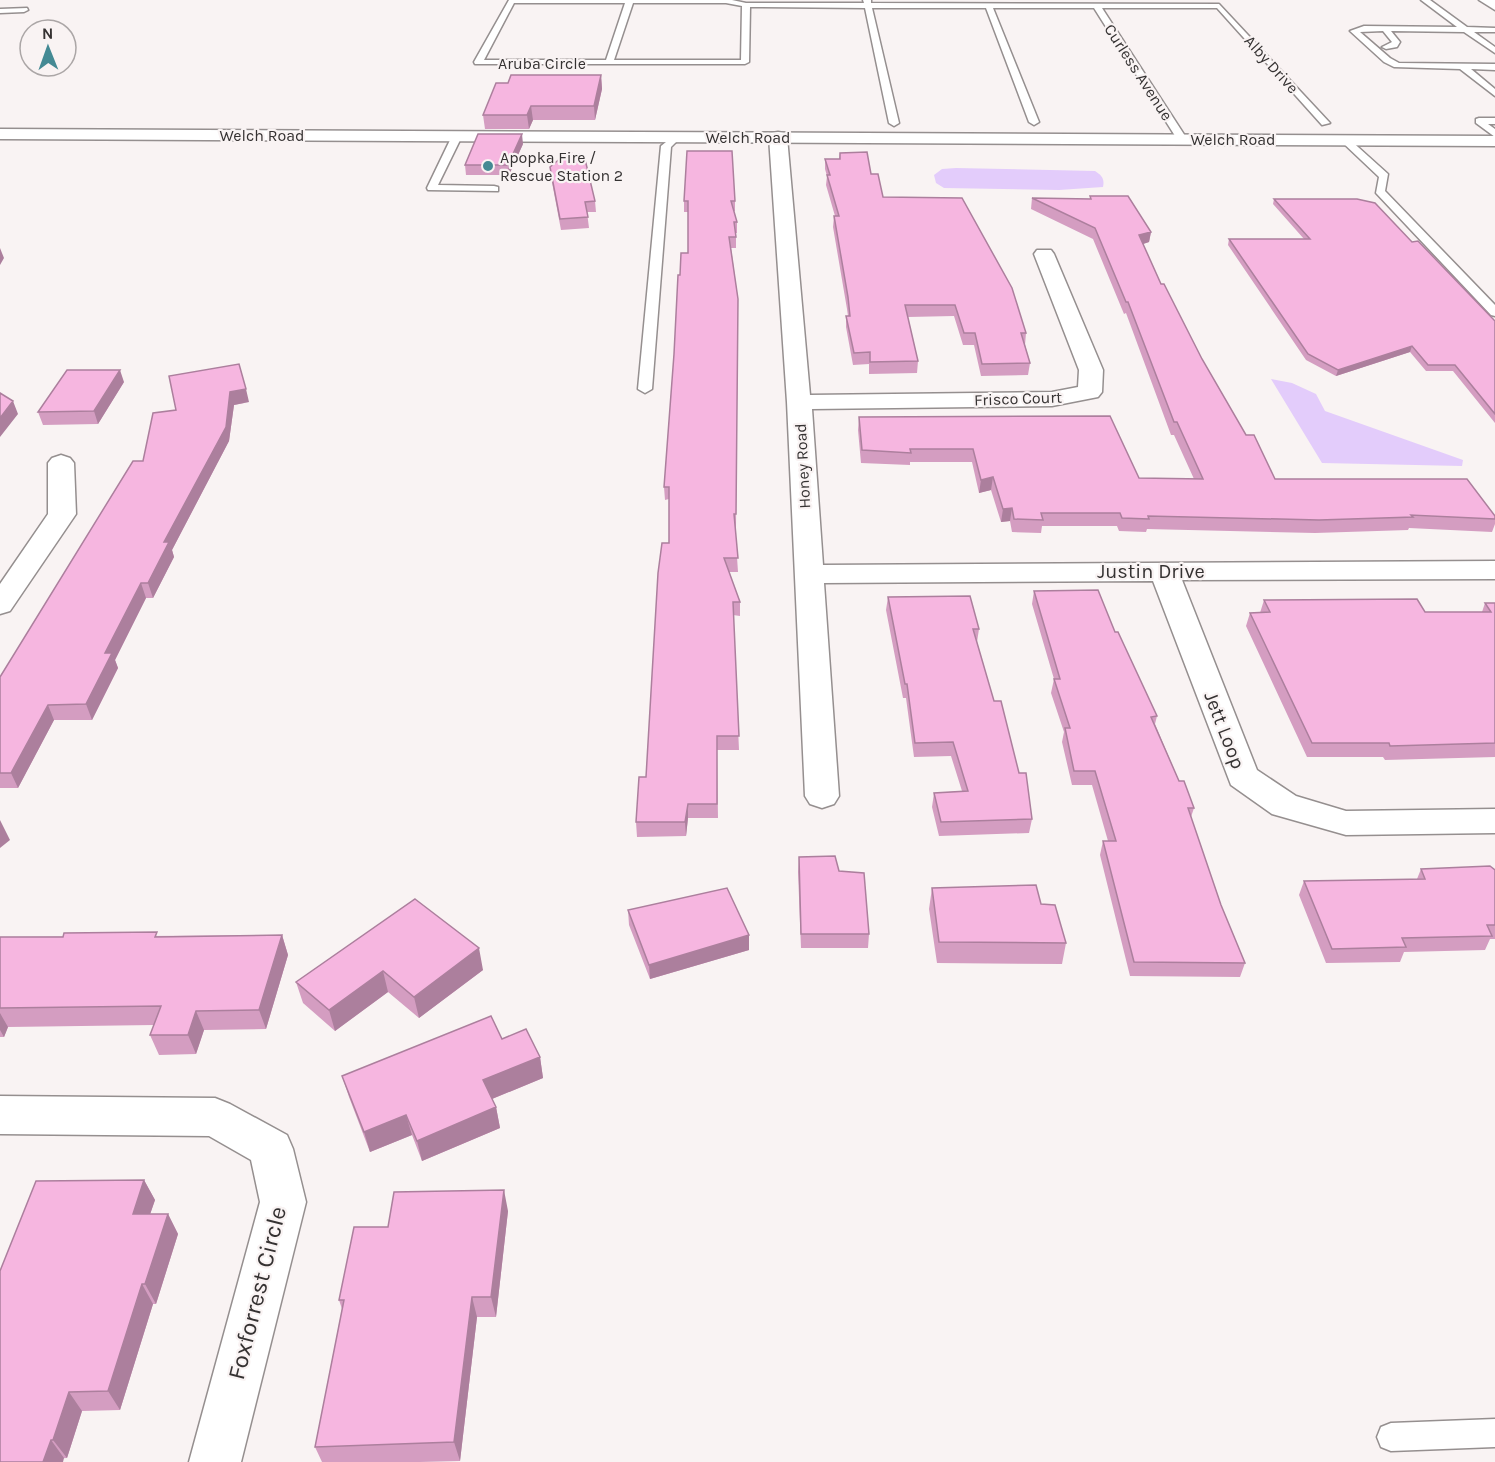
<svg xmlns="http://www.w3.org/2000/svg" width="1495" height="1462" font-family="Karla,sans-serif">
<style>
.water{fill:#e3ccfb}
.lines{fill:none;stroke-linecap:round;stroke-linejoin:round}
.service-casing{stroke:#958f8f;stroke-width:3}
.minor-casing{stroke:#958f8f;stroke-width:3}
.tertiary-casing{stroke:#958f8f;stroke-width:3}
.secondary-casing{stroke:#958f8f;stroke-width:3}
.service{fill:#fff;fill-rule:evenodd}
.minor{fill:#fff;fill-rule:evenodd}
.tertiary{fill:#fff;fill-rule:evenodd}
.secondary{fill:#fff;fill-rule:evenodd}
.wall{fill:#d49dc1}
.shaded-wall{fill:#ac7f9d}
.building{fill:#f6b6e0;stroke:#ac7f9d;stroke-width:1.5}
.poi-dot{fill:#448a94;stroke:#f9f3f3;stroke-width:2}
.labels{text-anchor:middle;stroke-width:4.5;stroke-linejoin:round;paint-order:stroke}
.far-street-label{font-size:16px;fill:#353232;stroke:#f9f3f3}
.far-poi-label{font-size:16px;fill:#353232;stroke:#f9f3f3;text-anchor:start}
.street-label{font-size:20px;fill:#353232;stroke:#f9f3f3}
.near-street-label{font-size:24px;fill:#353232;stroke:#f9f3f3}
</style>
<rect width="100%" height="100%" fill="#f9f3f3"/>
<!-- water -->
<path class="water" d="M956,168L1095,171C1101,175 1105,178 1103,187L1059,190L944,188L936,183L934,175L942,169Z
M1271,379L1292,383L1316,394L1325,411L1463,460L1462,466L1322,463Z"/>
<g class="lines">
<defs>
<path id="service" d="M509,0H732L746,3H864L863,0H871V3L1219,4L1330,123L1322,125L1217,8H1102L1187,139L1182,142L1177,139L1094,8H993L1039,122L1034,125L1029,122L986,8H872L899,123L894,126L889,123L865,8L750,7L749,62L745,64H475L474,62ZM514,3H625L606,60H484ZM633,3H726L742,6L741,60H614Z
M1421,0H1430L1467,27L1495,28V32H1474L1495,47V53L1464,32L1391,31L1400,42L1397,47L1386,49L1382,47L1392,42L1383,31L1360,32L1390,58L1399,63L1495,64V70L1471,69L1495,89V96L1460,69L1394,67L1384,62L1350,31L1364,26L1457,27Z
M27,8L28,10L24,12L0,13V9Z
M1479,118H1495V124H1488L1495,129V137L1476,123V119Z
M457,133L462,136L438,185L494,186L498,187V191L428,190L427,188L452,136Z
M676,134L681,137L671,147L652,389L645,393L638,389L661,146Z
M1342,138H1348L1388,174L1385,191L1495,305V316L1491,315L1376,193L1379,177L1342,142Z
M1495,1419V1447L1391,1451L1381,1447L1377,1437L1381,1427L1391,1423Z"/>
<path id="minor" d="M778,132L784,133L787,137L810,395L1052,392L1078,387L1079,370L1034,254L1037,250H1051L1054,254L1103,370L1102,392L1098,397L1052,406L812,409L823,565L1495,561V579L1182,580L1257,770L1296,796L1346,811L1495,809V833L1346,835L1272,814L1231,785L1153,581L824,583L839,796L834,804L822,808L810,804L805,796L787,402L769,137L772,133Z
M61,455L70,458L74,463L76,514L10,611L0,614V584L48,514V463L52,458Z
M0,1096L215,1098L230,1104L287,1135L293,1149L306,1202L241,1462H189L260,1202L251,1160L209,1136L0,1134Z"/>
<path id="tertiary" d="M0,129L1495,136V146L0,139Z"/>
<path id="secondary" d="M1479,0H1495V10Z"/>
</defs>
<!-- service casing -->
<use href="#service" class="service-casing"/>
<!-- minor casing -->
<use href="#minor" class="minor-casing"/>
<!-- tertiary casing -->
<use href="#tertiary" class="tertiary-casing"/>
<!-- secondary casing -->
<use href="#secondary" class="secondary-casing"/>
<!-- service -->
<use href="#service" class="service"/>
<!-- minor -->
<use href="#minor" class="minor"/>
<!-- tertiary -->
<use href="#tertiary" class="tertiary"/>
<!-- secondary -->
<use href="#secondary" class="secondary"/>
</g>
<!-- wall -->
<path class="wall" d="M601,75L602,89L595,120H533L529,129H485L483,115L508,83Z
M523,144L509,175H466L465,165Z
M840,153L871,174L883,197L1026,333L1025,345L1030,363L1028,375L981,376L974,345H963L954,316L908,317L918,361L917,373L869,374V364L853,365L846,327V316H848L847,309L833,227L834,216H835L826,185L827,176L825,169V159H839Z
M550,167L595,201L596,212H587L589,228L561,230L551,177Z
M1090,196L1151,232L1149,242L1143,244L1161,284L1202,359L1246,435L1275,479L1495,516V524L1492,532L1409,528L1408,530L1315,533L1147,529L1146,532L1119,531L1117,526H1042L1041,533L1012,532L1010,521L1001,522L991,490L979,493L972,462H910V465L861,463L858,430L859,417L1139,478L1194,479L1174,435H1171L1126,313L1124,314L1093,239L1031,209L1032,198L1090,199Z
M1274,199L1412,242L1495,321V423L1453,371H1426L1410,352L1336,376L1306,360L1228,245L1229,239H1304L1273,204Z
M684,201H735V211H734L737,222V233H736V248H731L738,299L736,527H735L738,572H729L740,602V616L733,615L739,750H717L718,818H688L686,836L637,837L636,822L646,777L669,543V499L665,500L664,487L680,275L688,253V212H684Z
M124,382L98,424L43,425L38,412Z
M249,402L234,405L229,441L172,550L174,557L153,598H146L115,660L118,668L92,720H54L18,788H0V677L143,461L153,413Z
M1034,591L1115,632L1157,716L1155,724L1179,781L1194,808L1191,817L1221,905L1245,963L1240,977L1130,976L1100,855L1103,841H1108L1092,785H1072L1062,742L1064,732L1051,693L1054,679L1032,604Z
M888,597L979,629L977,642L994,701L1019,773L1032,819L1029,833L939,836L932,807L934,793L962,791L951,756L914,757L906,698H903L886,610Z
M1264,600L1425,612H1482L1485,603H1495V757L1385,760L1383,757H1307L1246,626L1250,613H1260Z
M799,857L839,871L869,934L868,948H801L798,872Z
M1421,869L1495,870V939H1490L1485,950L1404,952L1400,962L1326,963L1299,895L1304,881L1417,879Z
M932,888L1041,904L1066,943L1062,964L937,963L929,909Z
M415,899L483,970L419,1018L388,992L335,1031L303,1003L296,982Z
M628,910L749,950L650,979L629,925Z
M282,935L288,955L266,1029L204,1030L196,1054L159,1055L150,1035L154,1025L8,1027L4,1037H0V937Z
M502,1039L540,1057L543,1078L492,1099L496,1107L500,1128L422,1161L412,1135L370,1152L349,1097L342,1076Z
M144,1180L155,1200L150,1214H168L178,1234L156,1304H153L120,1410L82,1411L67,1458L0,1462Z
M508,1211L496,1317H477L460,1461L420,1462H322L315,1447L342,1309L339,1300L388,1227Z"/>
<!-- shaded-wall -->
<path class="shaded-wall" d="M601,75L602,89L595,120L594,106Z
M531,106L533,120L529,129L527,115Z
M522,134L523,144L509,175L508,165Z
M1151,232L1149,242L1137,246L1139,235Z
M0,248L4,258L0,265Z
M1412,346L1410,352L1336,376L1338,370Z
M120,370L124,382L98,424L94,411Z
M246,389L249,402L234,405L229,441L172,550L174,557L153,598L148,583L164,542L230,392Z
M13,401L18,414L0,437V418Z
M993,477L991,490L979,493L981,480Z
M1012,508L1010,521L1001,522L1003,509Z
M141,583L146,598L115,660L118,668L92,720L86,704L105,653Z
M48,705L54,720L18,788L11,773Z
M688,804V818L686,836L685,822Z
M0,820L10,840L0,848Z
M282,935L288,955L266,1029L259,1010Z
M749,935V950L650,979L649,965Z
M479,948L483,970L419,1018L414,997Z
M383,971L388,992L335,1031L329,1010Z
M196,1011L204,1030L196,1054L188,1035Z
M0,1013L8,1027L4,1037L0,1030Z
M540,1057L543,1078L487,1101L483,1080Z
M496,1107L500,1128L422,1161L417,1141Z
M406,1115L412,1135L370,1152L364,1132Z
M144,1180L155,1200L143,1235L133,1214Z
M504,1190L508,1211L496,1317L491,1297Z
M168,1214L178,1234L156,1304L145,1284Z
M142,1284L153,1304L120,1410L108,1391Z
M472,1297L477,1317L460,1461L454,1442Z
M69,1392L82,1411L67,1458L53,1440Z
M51,1440L64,1458L63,1462H43Z"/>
<!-- building -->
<path class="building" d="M511,75H601L594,106H531L527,115H483L496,83H508Z
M478,134H522L508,165H465Z
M687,151H732L735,201H731L737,222H734L736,237H729L738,299L736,514H734L738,558H724L740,602H733L739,736H717V804H688L685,822H636L639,777H646L658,573L662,543H669V487H664L674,354L678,275H680L681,253H688V201H684Z
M867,152L871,174H878L883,197L962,198L1012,288L1026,333H1021L1030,363L982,364L975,333H964L955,305H905L918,361L870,362V352L854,353L846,316H850L848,297L834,216H839L827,175H830L825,159H840V153Z
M567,153L584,155L595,201L585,202L588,217L560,219L550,167Z
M1090,196H1128L1151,232L1139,235L1161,284H1164L1202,359L1246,435H1254L1275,479H1467L1495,516V519L1411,515L1413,517L1319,520L1148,516L1149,519L1122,518L1120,513H1041L1043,520L1014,519L1012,508L1003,509L993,477L981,480L973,449H910L911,453L862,450L859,417L1110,416L1139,478L1203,479L1177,422H1174L1128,302H1126L1095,228L1032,198L1091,199Z
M1274,199H1357L1375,203L1412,242L1418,241L1495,321V414L1455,365H1428L1412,346L1338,370L1308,354L1229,239H1310Z
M239,364L246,389L230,392L226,427L164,542H169L148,583H141L105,653H112L86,704L48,705L11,773H0V677L133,461H143L153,413L176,410L169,376Z
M67,370H120L94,411L38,412Z
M0,393L13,401L0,418Z
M1098,590L1115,632H1118L1157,716L1151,717L1179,781H1184L1194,808H1188L1221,905L1245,963L1134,962L1103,841H1116L1095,771H1074L1065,728H1070L1054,679H1060L1034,591Z
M970,596L979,629H973L994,701H1001L1019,773H1026L1032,819L941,822L934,793L968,791L953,742L915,743L907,684H905L888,597Z
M1417,599L1425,612H1491L1485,603H1495V743L1390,746L1389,743H1312L1250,613L1270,612L1264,600Z
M835,856L839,871L864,873L869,934H801L799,857Z
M1490,866L1495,870V925H1487L1492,936L1402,938L1406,947L1332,949L1304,881L1425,879L1421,869Z
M1036,885L1041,904L1055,905L1066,943L939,942L932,888Z
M727,888L749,935L649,965L628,910Z
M415,899L479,948L414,997L383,971L329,1010L296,982Z
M157,932L155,937L282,935L259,1010L196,1011L188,1035H150L161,1006L0,1008V937H63L64,933Z
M491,1016L502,1039L526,1029L540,1057L483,1080L496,1107L417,1141L406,1115L364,1132L342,1076Z
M144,1180L133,1214H168L145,1284H142L108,1391L69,1392L53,1440H51L43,1462H0V1271L36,1181Z
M504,1190L491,1297H472L454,1442L315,1447L344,1300H339L354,1227H388L394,1192Z"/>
<!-- markers -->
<circle class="poi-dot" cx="488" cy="166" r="6"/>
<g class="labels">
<!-- far-street labels -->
<g class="far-street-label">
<text x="542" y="69">Aruba Circle</text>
<text transform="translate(1272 64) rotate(48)" y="6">Alby Drive</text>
<text transform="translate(1139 72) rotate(57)" y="6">Curless Avenue</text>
<text x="262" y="141">Welch Road</text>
<text x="748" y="143">Welch Road</text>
<text x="1233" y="145">Welch Road</text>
<text transform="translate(1018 398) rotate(-2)" y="6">Frisco Court</text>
<text transform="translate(802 466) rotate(-93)" y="6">Honey Road</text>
</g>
<!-- far-poi labels -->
<g class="far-poi-label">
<text x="500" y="163">Apopka Fire /<tspan x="500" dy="18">Rescue Station 2</tspan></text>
</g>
<!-- street labels -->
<g class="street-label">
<text x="1151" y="578">Justin Drive</text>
<text transform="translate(1225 730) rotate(69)" y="7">Jett Loop</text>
</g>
<!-- near-street labels -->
<g class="near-street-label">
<text transform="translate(257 1293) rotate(-76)" y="8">Foxforrest Circle</text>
</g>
</g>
<!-- north arrow -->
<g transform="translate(48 48) rotate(359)"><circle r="28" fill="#f9f3f3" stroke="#aba6a6" stroke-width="1.5"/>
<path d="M0-4.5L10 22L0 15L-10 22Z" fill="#448a94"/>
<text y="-9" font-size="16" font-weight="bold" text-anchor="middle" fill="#353232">N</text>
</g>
</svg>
